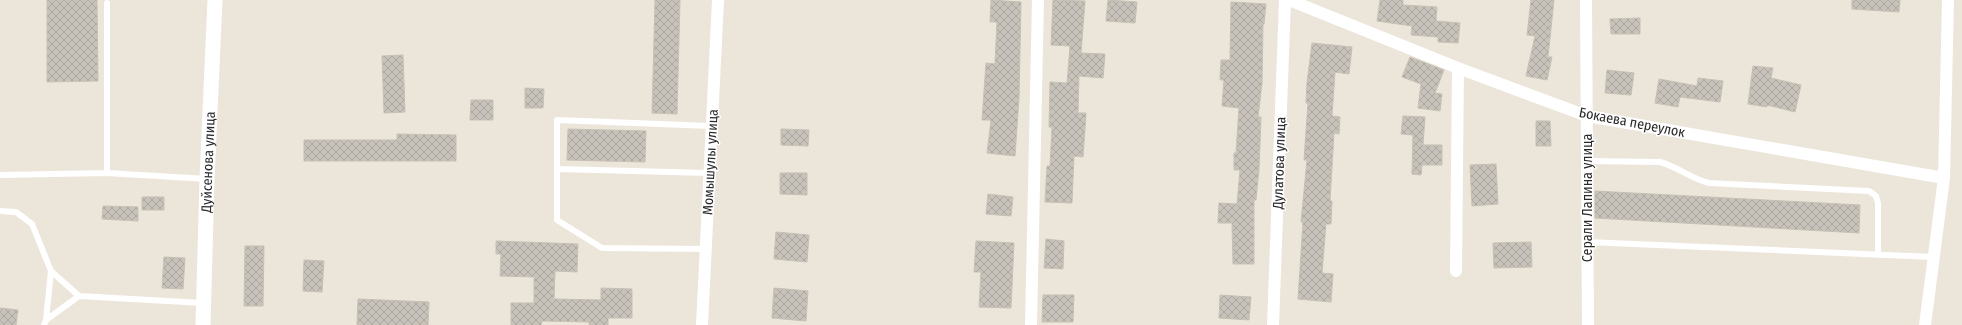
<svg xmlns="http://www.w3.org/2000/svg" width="1962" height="325" font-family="'Fira Sans Condensed',sans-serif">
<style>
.building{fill:url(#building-cross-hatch);stroke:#c7c1b4}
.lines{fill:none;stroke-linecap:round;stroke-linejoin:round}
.service{stroke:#fff;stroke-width:6}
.minor{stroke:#fff;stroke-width:12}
.tertiary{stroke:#fff;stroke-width:15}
.labels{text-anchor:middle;stroke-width:3;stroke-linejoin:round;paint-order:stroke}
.street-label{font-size:14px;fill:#292929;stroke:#fff}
</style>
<defs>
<pattern id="building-cross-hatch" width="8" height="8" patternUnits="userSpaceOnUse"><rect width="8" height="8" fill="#c7c2ba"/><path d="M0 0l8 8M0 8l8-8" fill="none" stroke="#aba7a0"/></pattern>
</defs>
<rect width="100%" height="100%" fill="#ece5da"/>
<!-- building -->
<path class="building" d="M47,0H97L98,81L47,82Z
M655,0H680L677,114L652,113Z
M991,0L1021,2L1019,98L1015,156L987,153L991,120H982L986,63L995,64L997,22H990Z
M1053,0L1085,1L1081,53L1105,54L1103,78L1079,76L1078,113H1086L1083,157L1074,156L1072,203L1045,202L1047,166H1050L1052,127H1049L1050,82L1067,83L1070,46L1051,45Z
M1108,0L1137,2L1135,23L1106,21Z
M1380,0H1403V5L1437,7L1436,21L1460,23L1458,43L1438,42V37L1411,35L1412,26L1377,21Z
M1531,0H1554L1548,57H1552L1547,80L1526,76L1535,36L1527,35Z
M1852,0H1900L1899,12L1852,9Z
M1231,2L1266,4L1264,24H1263L1262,83L1258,117H1261L1259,169L1256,200H1254V264H1233L1232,223H1218L1219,203L1237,204L1240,170H1234V153H1236L1239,108L1222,106L1224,80H1220L1221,60H1230Z
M1640,18V34H1611L1610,19Z
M1312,43L1352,47L1349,74L1335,72L1332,116L1340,117L1339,134L1334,133L1330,201H1332L1331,224H1326L1322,273L1333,274L1331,302L1298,299L1303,222H1301L1307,160H1304L1308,103H1306L1307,83Z
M403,55L405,112L384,113L382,56Z
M1410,57L1444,70L1435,93L1442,94L1440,111L1418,108L1421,84L1402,77Z
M1753,66L1773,68L1771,78L1801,85L1795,112L1767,105V107L1748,104Z
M1607,70L1634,73L1631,95L1605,93Z
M1698,78L1723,81L1720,102L1680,97L1678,107L1655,103L1659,79L1697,86Z
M525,88L544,89L543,108H525Z
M471,100H493V120H470Z
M1403,116L1425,117L1423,145H1442V165H1422L1421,175L1412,174L1413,135L1401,134Z
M1536,121H1550L1551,146H1536Z
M568,129L646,131L645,162L567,160Z
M781,129L809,130L808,146L781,145Z
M397,134L456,135V161H304V140H397Z
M1496,164L1498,204L1472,206L1470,165Z
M780,173H807V195L780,194Z
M1595,191L1860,205L1859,233L1595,218Z
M988,194L1013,197L1011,216L986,214Z
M142,197H164V210H142Z
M103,206L138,207V221L102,219Z
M776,232L809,235L807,262L774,259Z
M1046,239L1064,241L1063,269L1044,268Z
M496,241L578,244L577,272L555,271L554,299L601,300V288L632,289V318H608V325H589V322L542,321L541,325H511V303H534V277L500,276L501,254H496Z
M976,241L1014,243L1011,308L979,307L981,272H974Z
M1531,242L1532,267L1494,268L1493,243Z
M245,246H264L263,306H244Z
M164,257L185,258L183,289L162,288Z
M304,260L324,261L322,292L303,291Z
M774,288L808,291L806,321L772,318Z
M1043,295H1074L1073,322H1042Z
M1220,295L1251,297L1249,320L1219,318Z
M358,299L429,302L428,325H357Z
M0,308L18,310L16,325H0Z"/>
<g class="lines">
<!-- service -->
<path class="service" d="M1587,161L1660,162C1678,167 1692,179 1709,183L1869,191L1876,196L1878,203V255
M557,169L709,173
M107,173V3
M0,175L107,173L207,179
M0,211L16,212L32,224L51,271L79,296L203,303
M1587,242L1933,257
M706,249L602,248L557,220V120L711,126
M46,320L51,271
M44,325L46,320L79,296"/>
<!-- minor -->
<path class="minor" d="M1289,0L1458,68L1587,116L1944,178
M1586,0L1588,325
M1456,271L1458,68
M702,325L718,0
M1031,325L1038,0
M1273,325L1285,0
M1925,325L1944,178L1948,0"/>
<!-- tertiary -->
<path class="tertiary" id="s1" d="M203,325L207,179L215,0"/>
</g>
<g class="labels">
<!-- street labels -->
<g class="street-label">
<text transform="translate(1632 122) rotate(11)" y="5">Бокаева переулок</text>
<text dy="5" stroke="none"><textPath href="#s1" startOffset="163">Дуйсенова улица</textPath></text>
<text transform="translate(710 162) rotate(-87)" y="5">Момышулы улица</text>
<text transform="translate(1279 163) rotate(-88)" y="5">Дулатова улица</text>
<text transform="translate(1587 198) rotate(-90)" y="5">Серали Лапина улица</text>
</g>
</g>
</svg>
